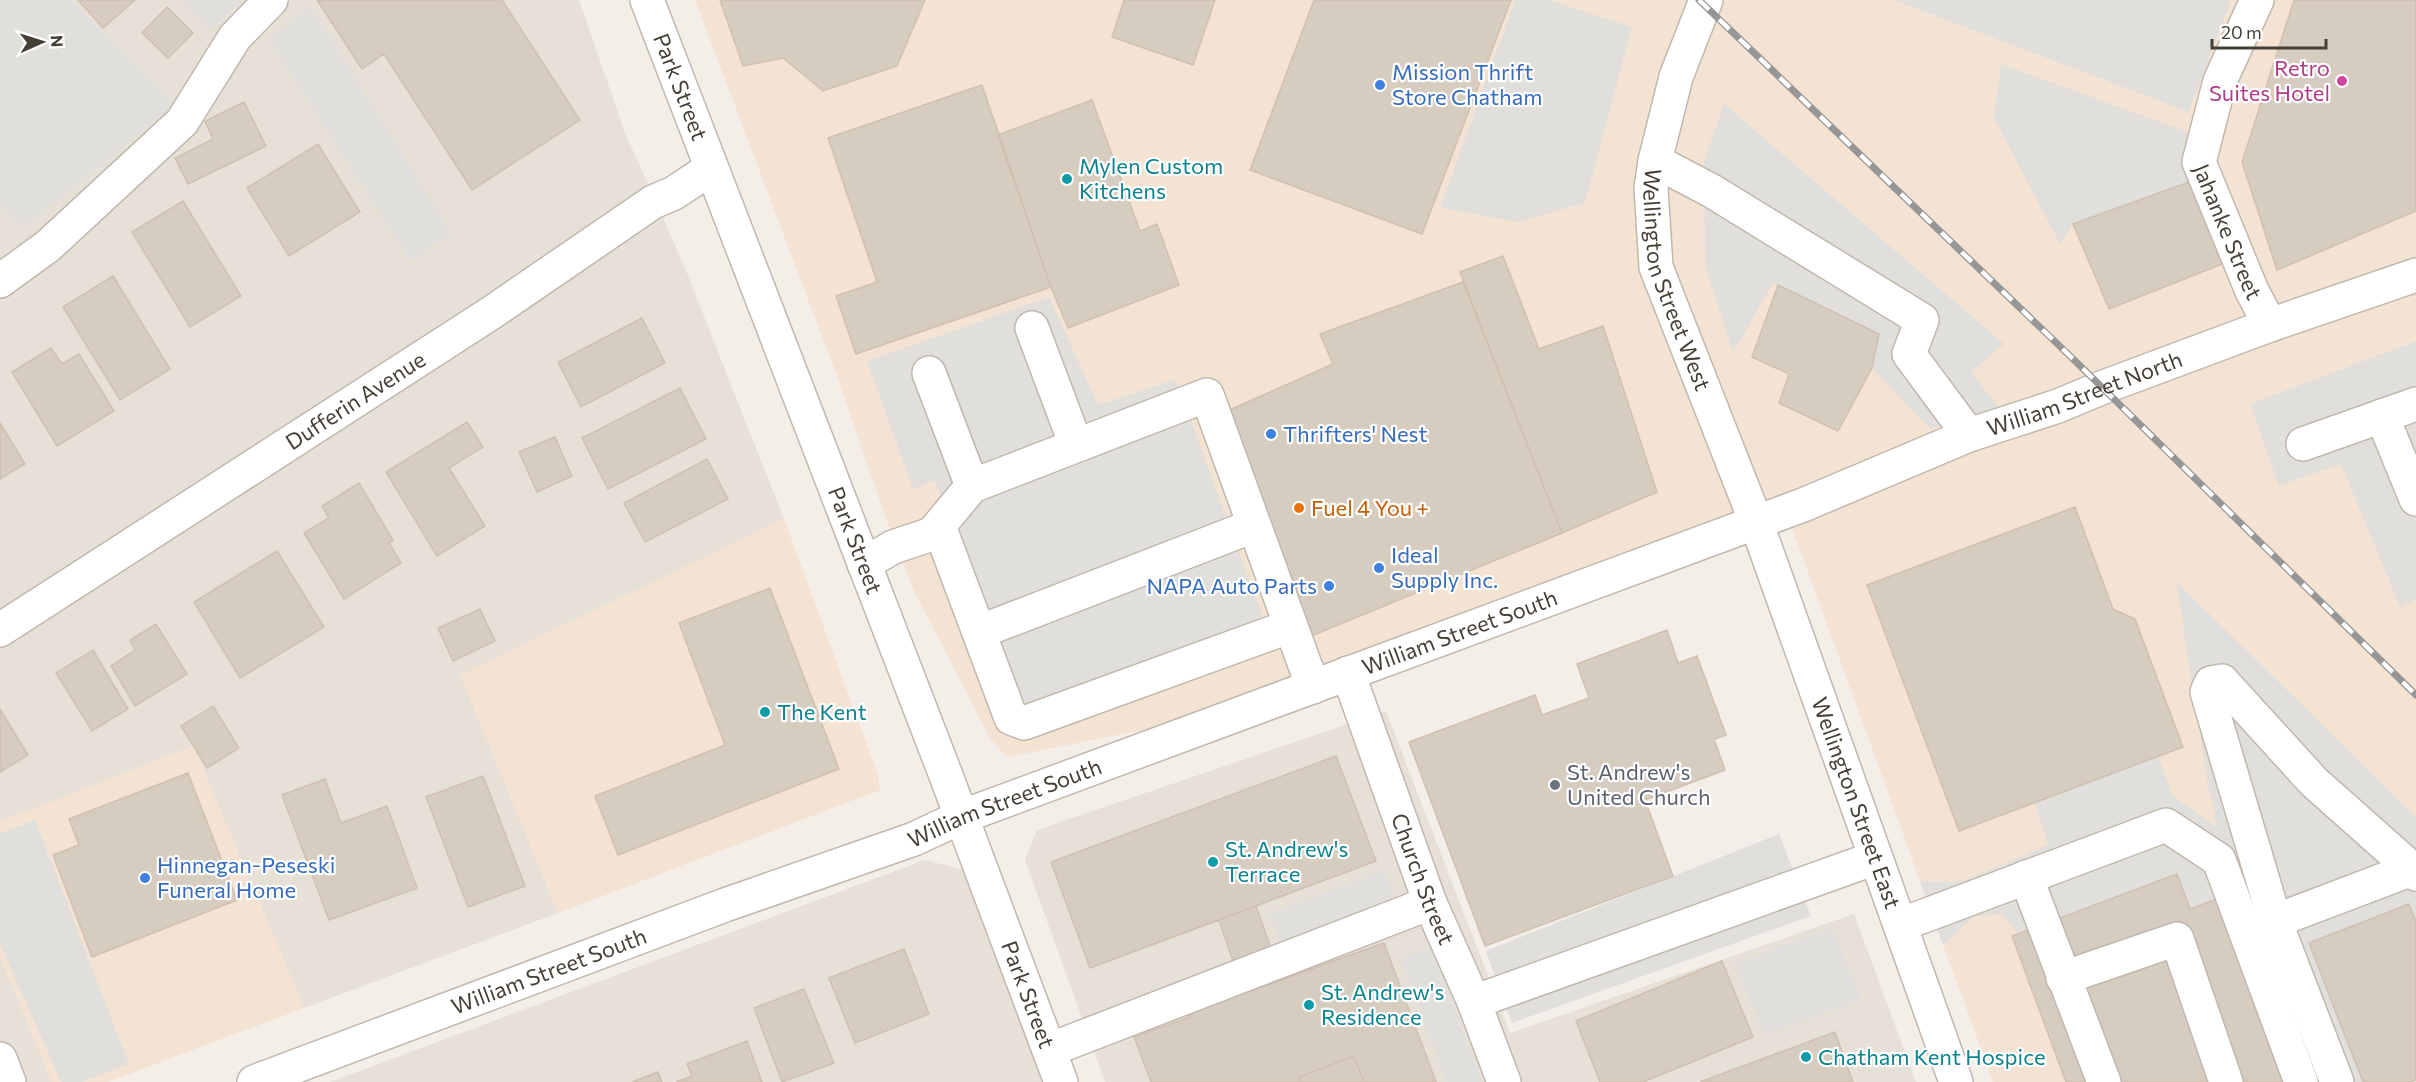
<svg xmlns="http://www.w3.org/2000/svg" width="2416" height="1082" font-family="Commissioner,sans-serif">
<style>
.residential{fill:#e7e0d6}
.commercial{fill:#f4e3d3}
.parking{fill:#e1dfdc}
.building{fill:#d7ccc0;stroke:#cfc0b0;stroke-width:1.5}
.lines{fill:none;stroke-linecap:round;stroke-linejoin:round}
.minor-casing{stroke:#c1b8ad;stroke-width:36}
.minor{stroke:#fff;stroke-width:33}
.rail-casing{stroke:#969696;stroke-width:7}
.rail{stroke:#fff;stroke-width:4.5;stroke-dasharray:14;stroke-linecap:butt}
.hotel-dot{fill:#d1479c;stroke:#fff;stroke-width:2}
.shop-dot{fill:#3f7fe0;stroke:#fff;stroke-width:2}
.culture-dot{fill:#0f9aa8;stroke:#fff;stroke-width:2}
.food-dot{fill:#e8710a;stroke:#fff;stroke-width:2}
.worship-dot{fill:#6b7280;stroke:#fff;stroke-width:2}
.labels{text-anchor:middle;stroke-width:4.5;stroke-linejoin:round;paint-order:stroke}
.hotel-label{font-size:22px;fill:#b23c85;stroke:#fff;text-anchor:end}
.shop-label{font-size:22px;fill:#366cbe;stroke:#fff;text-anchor:start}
.street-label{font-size:22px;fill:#463f36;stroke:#fff}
.culture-label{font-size:22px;fill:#0d838f;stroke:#fff;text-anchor:start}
.food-label{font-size:22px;fill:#c56008;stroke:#fff;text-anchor:start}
.worship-label{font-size:22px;fill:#5b616d;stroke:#fff;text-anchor:start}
</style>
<rect width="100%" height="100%" fill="#f3eee7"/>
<!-- residential -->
<path class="residential" d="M0,0H579L624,130L685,268L784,519L461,675L558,913L304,1008L193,746L0,822Z
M1386,711L1510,1033L1854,914L1916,1082H1105L1025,860L1037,830Z
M925,860L965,870L1046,1082H330Z
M0,956L52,1082H0Z"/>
<!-- commercial -->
<path class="commercial" d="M695,0H2416V1082H1993L1781,498L1163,726L1007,757L990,738L914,591L887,522L837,376Z
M784,519L878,775L880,790L558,913L460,675Z
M193,746L304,1008L108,1082H52L0,956V822Z"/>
<!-- parking -->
<path class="parking" d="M0,0H70L174,105L24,227L0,205Z
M181,0H243L211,30Z
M1515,0H1549L1632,27L1585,203L1518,222L1440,208Z
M1894,0H2231L2189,112Z
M311,7L451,233L411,261L269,39Z
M2001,64L2196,135L2192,181L2073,224L2060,244L1994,118Z
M1724,104L2004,344L1971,372L1999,408L1930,429L1872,368L1879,334L1773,283L1733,353L1705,265L1704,161Z
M1049,297L1098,405L1176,379L1265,623L1016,706L935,480L913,489L867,361Z
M2416,341V600L2400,607L2341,464L2279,486L2250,404Z
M2176,581L2416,817V922L2409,904L2309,943L2363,1082H2294L2225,896L2190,909L2177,875L2018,934L2002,914L1973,917L1943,945L1920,881L1961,882L2048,845L2035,803L2158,756L2173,796L2217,827L2207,779Z
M35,820L129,1064L82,1082H61L0,944V833Z
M1779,834L1811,916L1512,1023L1486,951Z
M1385,870L1402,927L1291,969L1269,915Z
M1832,928L1861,1000L1765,1034L1735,964Z
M1433,946L1482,1082H1447L1401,960Z"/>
<!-- building -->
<path class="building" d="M78,0H135L103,28Z
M317,0H502L580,120L472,190L384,54L362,69Z
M720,0H925L897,66L823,91L783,58L743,66Z
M1124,0H1215L1193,65L1112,37Z
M1314,0H1511L1422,234L1250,170Z
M2294,0H2416V211L2277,270L2242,162Z
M167,7L193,33L168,58L142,33Z
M982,85L1051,287L856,354L836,296L877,282L828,138Z
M1092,100L1140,231L1157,224L1179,285L1068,328L1051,287L998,135Z
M244,102L266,146L188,184L175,158L213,139L205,121Z
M318,144L360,212L289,256L247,188Z
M2192,181L2222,264L2109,309L2073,224Z
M183,201L241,296L190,327L132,232Z
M1503,256L1539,349L1603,326L1657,492L1562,533L1460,272Z
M113,276L170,369L120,400L63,307Z
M1463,282L1562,533L1304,639L1225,412L1333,364L1320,334Z
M1778,285L1879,334L1872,368L1838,431L1779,403L1789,374L1752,357Z
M642,318L665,363L581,407L558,362Z
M51,348L62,364L79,354L114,411L57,446L12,372Z
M680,388L706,439L608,489L582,438Z
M467,422L483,447L449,468L485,526L437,556L386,472Z
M0,423L25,464L0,479Z
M555,437L572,476L537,492L519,452Z
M707,459L728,499L645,542L624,503Z
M359,483L393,540L389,543L401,563L344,599L304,533L329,518L322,506Z
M2075,507L2113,609L2135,619L2183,747L1959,831L1867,585Z
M277,551L324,627L240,678L194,602Z
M770,588L839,769L618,855L595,796L725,745L679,623Z
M480,609L495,641L453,661L438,628Z
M156,624L187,674L135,706L111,666L135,650L130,640Z
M1667,630L1678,663L1697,656L1726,735L1714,739L1725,770L1645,800L1673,876L1485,946L1409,742L1535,695L1542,715L1589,698L1577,664Z
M93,650L128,709L92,731L56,673Z
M213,706L239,748L207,768L181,726Z
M0,709L28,755L0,772Z
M1336,756L1376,861L1256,906L1282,980L1384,943L1436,1082H1364L1354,1056L1299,1077L1300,1082H1151L1134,1037L1190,1017L1189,1013L1244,993L1219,920L1090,968L1051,862Z
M1336,756L1376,861L1090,968L1051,862Z
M188,773L237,900L92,957L53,855L79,845L69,819Z
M483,776L525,886L468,907L426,797Z
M325,779L341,823L387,806L417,888L329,920L282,795Z
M2177,874L2190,909L2225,896L2294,1082H2066L2012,936Z
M2409,904L2416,922V1080L2410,1082H2363L2309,943Z
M1256,906L1282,980L1244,993L1219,920Z
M1384,943L1436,1082H1151L1134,1037L1190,1017L1189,1013L1230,997Z
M904,949L929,1014L855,1043L829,978Z
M1722,961L1753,1037L1643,1082H1600L1576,1021Z
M804,989L834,1063L782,1082L754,1008Z
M1835,1032L1853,1082H1700Z
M747,1041L762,1082H676L692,1076L687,1064Z
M658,1072L662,1082H632Z"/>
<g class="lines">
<defs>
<g id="minor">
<path id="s1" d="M647,0L945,773L1061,1082"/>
<path id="s2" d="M1706,0L1676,77L1655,161L1651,188L1656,267L1756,522L1956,1082"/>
<path id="s3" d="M2257,0L2220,81L2199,162L2252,291L2270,325"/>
<path d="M1655,161L1712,191L1922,320L1909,354L1969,435"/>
<path d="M0,281L48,246L182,122L235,37L271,0"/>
<path d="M1032,328L1076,445"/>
<path d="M929,373L972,486"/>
<path d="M2382,416L2416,499"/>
<path d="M2303,444L2416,404"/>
<path d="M939,526L1011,718L1024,723L1291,626"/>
<path d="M864,564L893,547L932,534L972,486L1207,395L1313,687"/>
<path id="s4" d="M0,630L491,313L653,202L674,193L710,169"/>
<path d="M979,632L1253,526"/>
<path id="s5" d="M1348,673L1430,903L1474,1002L1504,1082"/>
<path d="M2412,869L2275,921L2207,692L2211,683L2222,681L2314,782L2412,869L2416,874"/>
<path d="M2026,877L2104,1082"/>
<path d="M2275,921L2337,1082"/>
<path d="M1900,925L2166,825L2219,860L2301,1082"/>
<path d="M2063,978L2177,939L2226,1082"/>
<path d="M1474,1002L1875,858"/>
<path d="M1049,1050L1430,903"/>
<path d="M0,1059L9,1082"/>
<path id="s6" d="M254,1082L725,905L914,839L961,817L1803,505L1969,435L2058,406L2101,388L2270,325L2416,275"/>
</g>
</defs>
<!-- minor casing -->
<use href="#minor" class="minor-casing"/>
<!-- minor -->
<use href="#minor" class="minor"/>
<defs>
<path id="rail" d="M1699,0L2069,355L2416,695"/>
</defs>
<!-- rail casing -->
<use href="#rail" class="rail-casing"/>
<!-- rail -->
<use href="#rail" class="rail"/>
</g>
<!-- markers -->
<circle class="hotel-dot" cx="2342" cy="81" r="6"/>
<g class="shop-dot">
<circle cx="1380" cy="85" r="6"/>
<circle cx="1271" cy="434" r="6"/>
<circle cx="1379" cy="568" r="6"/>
<circle cx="1329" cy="586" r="6"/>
<circle cx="145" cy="878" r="6"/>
</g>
<g class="culture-dot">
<circle cx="1067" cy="179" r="6"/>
<circle cx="765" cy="712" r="6"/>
<circle cx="1213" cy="862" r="6"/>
<circle cx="1309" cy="1005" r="6"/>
<circle cx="1806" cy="1057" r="6"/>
</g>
<circle class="food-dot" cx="1299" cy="508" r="6"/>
<circle class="worship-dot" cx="1555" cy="785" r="6"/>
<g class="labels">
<!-- hotel labels -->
<g class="hotel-label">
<text x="2330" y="76">Retro<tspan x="2330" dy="25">Suites Hotel</tspan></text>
</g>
<!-- shop labels -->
<g class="shop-label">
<text x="1392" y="80">Mission Thrift<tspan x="1392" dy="25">Store Chatham</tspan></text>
<text x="1283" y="442">Thrifters' Nest</text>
<text x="1391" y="563">Ideal<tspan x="1391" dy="25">Supply Inc.</tspan></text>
<text x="1317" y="594" text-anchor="end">NAPA Auto Parts</text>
<text x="157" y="873">Hinnegan-Peseski<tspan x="157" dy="25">Funeral Home</tspan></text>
</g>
<!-- street labels -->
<g class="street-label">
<text dy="8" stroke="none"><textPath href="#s1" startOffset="93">Park Street</textPath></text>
<text dy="8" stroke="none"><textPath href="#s3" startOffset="248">Jahanke Street</textPath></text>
<text dy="8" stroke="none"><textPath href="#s2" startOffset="292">Wellington Street West</textPath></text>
<text dy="8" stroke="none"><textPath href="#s6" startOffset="1956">William Street North</textPath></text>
<text dy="8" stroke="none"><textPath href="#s4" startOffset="423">Dufferin Avenue</textPath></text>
<text dy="8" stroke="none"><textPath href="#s1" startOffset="579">Park Street</textPath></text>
<text dy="8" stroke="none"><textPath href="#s6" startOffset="1287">William Street South</textPath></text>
<text dy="8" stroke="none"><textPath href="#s2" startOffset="848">Wellington Street East</textPath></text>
<text dy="8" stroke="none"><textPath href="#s6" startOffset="801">William Street South</textPath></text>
<text dy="8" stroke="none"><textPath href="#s5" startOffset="219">Church Street</textPath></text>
<text dy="8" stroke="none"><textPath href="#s6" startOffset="315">William Street South</textPath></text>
<text dy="8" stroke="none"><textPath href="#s1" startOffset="1065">Park Street</textPath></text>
</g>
<!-- culture labels -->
<g class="culture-label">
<text x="1079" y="174">Mylen Custom<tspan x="1079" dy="25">Kitchens</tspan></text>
<text x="777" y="720">The Kent</text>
<text x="1225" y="857">St. Andrew's<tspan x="1225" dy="25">Terrace</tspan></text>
<text x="1321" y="1000">St. Andrew's<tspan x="1321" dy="25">Residence</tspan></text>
<text x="1818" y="1065">Chatham Kent Hospice</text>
</g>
<!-- food labels -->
<g class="food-label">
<text x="1311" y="516">Fuel 4 You +</text>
</g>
<!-- worship labels -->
<g class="worship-label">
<text x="1567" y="780">St. Andrew's<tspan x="1567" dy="25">United Church</tspan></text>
</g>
</g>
<!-- north arrow -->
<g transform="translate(42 42) rotate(87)" stroke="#ffffff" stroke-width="4.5" paint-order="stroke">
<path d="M0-4.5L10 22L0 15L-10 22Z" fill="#463f36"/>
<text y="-9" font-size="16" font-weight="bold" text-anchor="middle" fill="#463f36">N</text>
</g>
<!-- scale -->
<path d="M2212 39v9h114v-9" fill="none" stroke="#463f36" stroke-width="3"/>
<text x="2221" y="39" font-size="18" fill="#463f36" stroke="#ffffff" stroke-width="4.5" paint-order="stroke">20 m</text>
</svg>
